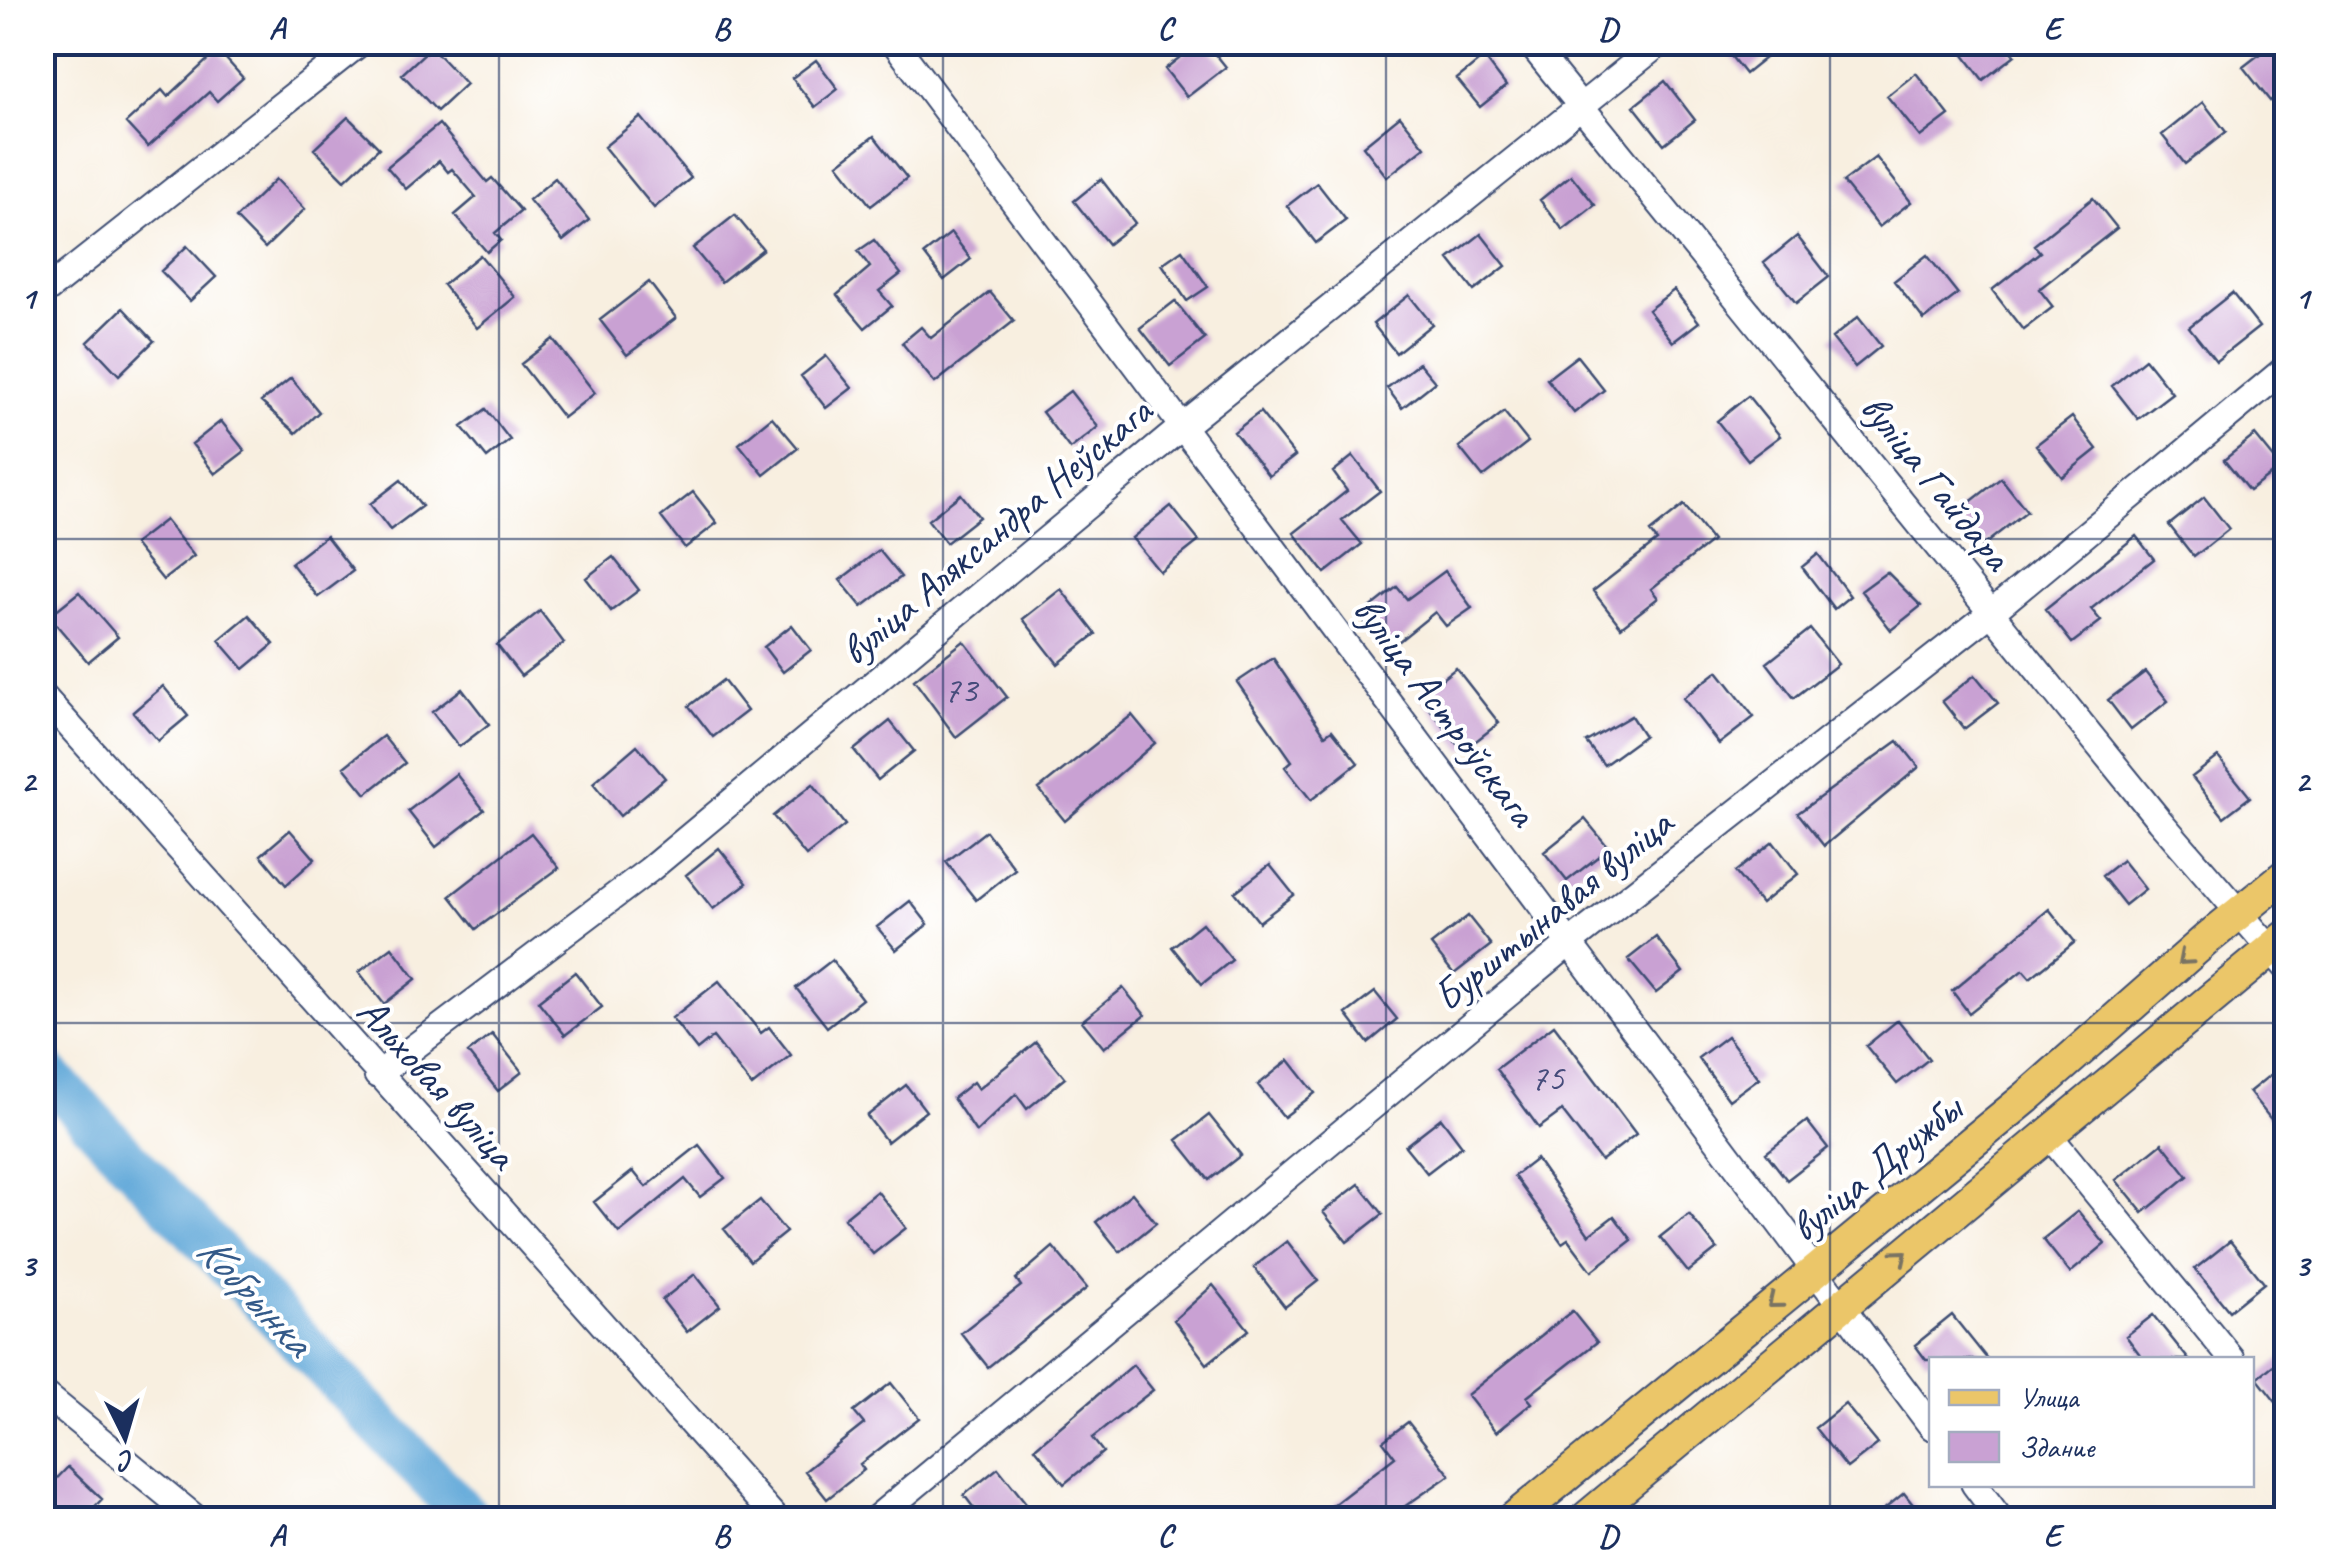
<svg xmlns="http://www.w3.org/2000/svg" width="2329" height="1562" font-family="Caveat,sans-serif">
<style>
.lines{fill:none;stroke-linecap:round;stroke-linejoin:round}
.river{stroke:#62a9d9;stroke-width:45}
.building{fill:#c9a1d3}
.minor-casing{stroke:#3c4c72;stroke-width:29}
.major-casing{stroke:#3c4c72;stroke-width:36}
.minor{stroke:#fff;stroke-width:25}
.major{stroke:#ebc669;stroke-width:32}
.oneway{stroke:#797363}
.grid{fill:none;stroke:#1b2f5e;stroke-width:2.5;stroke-opacity:0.55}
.labels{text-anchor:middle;stroke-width:8;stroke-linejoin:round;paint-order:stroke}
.number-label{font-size:38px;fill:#464c7b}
.street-label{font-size:42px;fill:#1b2f5e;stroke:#fff}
.water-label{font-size:45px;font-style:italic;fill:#345a89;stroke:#fff}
.neatline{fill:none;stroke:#1b2f5e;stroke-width:4}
.grid-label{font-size:32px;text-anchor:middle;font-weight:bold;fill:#1b2f5e}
</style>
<rect width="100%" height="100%" fill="#fff"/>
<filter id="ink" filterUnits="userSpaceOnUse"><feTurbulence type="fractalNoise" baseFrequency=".01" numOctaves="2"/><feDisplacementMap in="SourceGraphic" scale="20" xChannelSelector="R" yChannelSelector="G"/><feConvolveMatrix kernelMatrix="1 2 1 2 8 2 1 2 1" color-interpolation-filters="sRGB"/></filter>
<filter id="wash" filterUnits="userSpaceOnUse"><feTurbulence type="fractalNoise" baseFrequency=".0048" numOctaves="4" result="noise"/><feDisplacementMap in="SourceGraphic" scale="40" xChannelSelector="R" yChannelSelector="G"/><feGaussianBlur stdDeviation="2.25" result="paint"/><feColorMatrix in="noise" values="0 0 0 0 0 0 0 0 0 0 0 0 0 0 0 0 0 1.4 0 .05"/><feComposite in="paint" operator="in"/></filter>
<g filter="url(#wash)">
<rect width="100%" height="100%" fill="#f8efe0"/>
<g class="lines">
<!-- river -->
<path class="river" d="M42,1069L470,1520"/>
</g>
<g id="blocks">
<!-- building -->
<path class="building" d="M1199,42H1206L1226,67L1187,97L1165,69Z
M1720,42H1785L1745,74Z
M1954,42H2005L2015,55L1983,80Z
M2274,43L2286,59V89L2270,101L2243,67Z
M431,47L466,84L437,111L402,74Z
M218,50L243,78L217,101L209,92L148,147L126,123L162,90L168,97Z
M1484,57L1506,86L1480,107L1457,79Z
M816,60L838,89L815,107L792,78Z
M1916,73L1949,115L1920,137L1887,96Z
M1665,81L1695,120L1664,144L1634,106Z
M2203,102L2226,132L2185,164L2162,135Z
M1400,116L1425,147L1387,177L1363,146Z
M348,117L379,148L345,180L314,149Z
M641,117L691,178L654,208L604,147Z
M439,124L487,182L492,178L521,211L495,233L501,240L487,252L455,215L476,197L452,169L448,172L439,161L406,189L387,167Z
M874,136L907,178L871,206L838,164Z
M1876,157L1911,202L1879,227L1843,182Z
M1571,175L1595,205L1563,230L1540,200Z
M555,178L589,220L563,241L529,200Z
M276,179L305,209L265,248L236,218Z
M1101,179L1135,223L1108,244L1074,201Z
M1317,183L1346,220L1316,243L1287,206Z
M2093,198L2117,228L2039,289L2053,307L2023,330L1992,290L2040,252L2034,245Z
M735,215L763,249L721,282L693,248Z
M951,233L971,259L944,280L924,254Z
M1481,234L1506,266L1474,291L1449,259Z
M1797,236L1829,277L1796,303L1764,263Z
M874,240L901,274L879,291L892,306L865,328L837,295L870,267L858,251Z
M187,246L216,277L190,301L161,271Z
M1182,250L1208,287L1187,301L1162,264Z
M480,255L515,297L477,328L443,285Z
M1927,255L1958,294L1924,320L1894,281Z
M649,282L676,318L627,355L600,320Z
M1674,290L1699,322L1673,342L1648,310Z
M990,292L1014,321L935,383L902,343L921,327L931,338Z
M2232,293L2259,327L2216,361L2189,327Z
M1409,295L1432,324L1396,353L1373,324Z
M1175,301L1205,339L1170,366L1140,328Z
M123,308L154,341L119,375L88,342Z
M1858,317L1881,346L1855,367L1832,338Z
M553,339L595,393L563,418L521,364Z
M826,356L852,388L826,408L801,376Z
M1577,356L1604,390L1574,413L1547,379Z
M2145,359L2172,393L2138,419L2112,386Z
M1419,363L1435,382L1402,408L1387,388Z
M291,378L319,412L296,433L261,402Z
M1070,391L1098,427L1070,449L1042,412Z
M1748,396L1780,436L1748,460L1717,421Z
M486,409L510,440L487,458L462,427Z
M1260,412L1295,456L1269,476L1234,432Z
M1504,412L1528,442L1483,477L1459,447Z
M772,417L798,448L764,475L739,444Z
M2072,417L2097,449L2062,477L2036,445Z
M221,421L245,451L215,474L192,444Z
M2255,435L2281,467L2249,491L2224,460Z
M1353,456L1380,491L1342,520L1362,544L1325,573L1294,533L1347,491L1333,472Z
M2001,478L2027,511L1981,547L1955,514Z
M401,480L422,506L390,530L370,504Z
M693,492L717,523L685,548L661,517Z
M961,494L979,517L946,543L928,520Z
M2204,497L2229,529L2194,557L2169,525Z
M1684,505L1712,541L1651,589L1658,598L1621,627L1593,591L1657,541L1650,532Z
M1171,506L1199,541L1160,572L1132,538Z
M165,520L194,556L163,580L134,544Z
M326,536L353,571L318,597L291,563Z
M2136,536L2154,559L2091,609L2101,621L2072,643L2045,609Z
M879,550L901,577L862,607L840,580Z
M1818,554L1850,596L1834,609L1802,567Z
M613,557L639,590L611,611L586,578Z
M1445,571L1472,608L1446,626L1435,612L1387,651L1360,616L1397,587L1407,599Z
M1887,572L1921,606L1891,630L1861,591Z
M1061,589L1096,634L1058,664L1023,619Z
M79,592L118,637L88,662L49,616Z
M540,611L564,643L521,676L497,645Z
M249,615L274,644L244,669L219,640Z
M792,625L811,650L783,672L764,647Z
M1810,629L1838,664L1794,698L1767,663Z
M964,641L1007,697L956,737L914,680Z
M1273,658L1325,735L1332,730L1358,763L1311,800L1285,767L1292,761L1237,682Z
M1456,668L1499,723L1463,751L1420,696Z
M1718,671L1754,717L1719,744L1683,698Z
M2145,672L2168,701L2131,730L2108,700Z
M1975,675L1998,703L1964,729L1942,701Z
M723,680L747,711L713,737L689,706Z
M163,686L188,716L158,741L133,712Z
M462,689L489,724L459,747L432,712Z
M1132,715L1155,743L1065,821L1039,789Z
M1631,716L1644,736L1604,765L1586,742Z
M890,721L914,751L878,780L854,750Z
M383,736L405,763L366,794L344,767Z
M1898,741L1919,767L1824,846L1798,813Z
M637,745L665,778L620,816L593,783Z
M2218,757L2250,797L2224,817L2192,777Z
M456,774L484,810L436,847L408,811Z
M813,784L845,825L806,856L773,816Z
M1585,819L1609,848L1567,881L1544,852Z
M290,830L315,859L286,885L261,855Z
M986,831L1015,869L976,900L946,862Z
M531,833L559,868L476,929L450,896Z
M1773,842L1798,874L1761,904L1735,872Z
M719,848L747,883L713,909L686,875Z
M2122,860L2145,889L2125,905L2102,876Z
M1270,865L1294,895L1259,922L1235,892Z
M910,901L928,924L896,950L877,927Z
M2049,909L2075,942L2030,978L2023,970L1969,1013L1952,991Z
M1468,916L1491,945L1454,974L1431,945Z
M1202,923L1232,960L1202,984L1172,947Z
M1656,937L1683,972L1656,993L1628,959Z
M392,947L416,979L384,1004L359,972Z
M832,960L862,999L827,1027L796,988Z
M575,972L602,1007L565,1035L538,1001Z
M719,981L761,1033L769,1027L791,1055L752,1086L713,1037L697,1050L672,1018Z
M1123,988L1145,1015L1104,1048L1082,1021Z
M1375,992L1397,1019L1368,1043L1346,1014Z
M1898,1020L1929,1059L1897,1084L1866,1046Z
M1554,1025L1636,1134L1601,1161L1562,1111L1539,1128L1496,1069Z
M492,1034L522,1072L498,1091L468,1053Z
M1727,1036L1759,1078L1729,1100L1698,1058Z
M1036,1042L1065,1078L1027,1109L1016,1094L976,1132L953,1098L973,1082L978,1089Z
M1289,1060L1315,1093L1284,1117L1258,1085Z
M2286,1062V1138L2249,1092Z
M906,1085L926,1111L887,1142L867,1116Z
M1209,1115L1241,1155L1209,1180L1177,1140Z
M1441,1118L1462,1146L1427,1173L1405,1146Z
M1807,1121L1828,1148L1787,1180L1766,1153Z
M2162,1143L2188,1176L2143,1213L2116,1180Z
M699,1145L725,1178L700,1197L685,1179L619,1233L594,1202L633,1171L646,1187Z
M1536,1159L1589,1235L1614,1216L1632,1240L1592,1271L1568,1239L1562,1243L1514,1176Z
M1359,1184L1383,1214L1347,1242L1323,1212Z
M877,1191L906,1228L873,1254L844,1218Z
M1132,1193L1156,1223L1120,1252L1096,1222Z
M760,1200L786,1232L750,1261L724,1229Z
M2078,1211L2105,1244L2070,1273L2043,1239Z
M1689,1214L1717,1249L1688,1272L1660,1237Z
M1287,1241L1318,1281L1285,1307L1254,1267Z
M2230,1241L2264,1283L2229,1311L2195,1269Z
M1053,1247L1087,1288L988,1367L961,1333L1021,1286L1016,1279Z
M695,1274L720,1306L687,1332L662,1300Z
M1213,1285L1249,1330L1207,1364L1174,1320Z
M1572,1311L1597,1342L1527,1397L1532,1403L1496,1432L1467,1395Z
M1952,1315L1988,1360H1926L1915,1345Z
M2153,1315L2189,1360H2144L2126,1336Z
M2286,1355V1415L2257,1378Z
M1133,1365L1153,1390L1092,1438L1103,1452L1064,1484L1035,1448Z
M891,1383L919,1418L860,1464L864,1470L827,1499L805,1471L864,1424L854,1412Z
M1845,1404L1878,1444L1847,1468L1815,1428Z
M1408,1422L1450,1475L1385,1520H1345L1333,1505L1395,1457L1383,1441Z
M68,1467L102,1499L82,1520H52L42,1511V1494Z
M998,1468L1026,1503L1005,1520H983L964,1495Z
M1904,1493L1925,1520H1871Z"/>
</g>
</g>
<g filter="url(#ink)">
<use href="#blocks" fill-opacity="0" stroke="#3c4c72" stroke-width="2.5"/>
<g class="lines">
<defs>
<path id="minor" d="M894,42L1932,1427
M1529,42L2159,820L2286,967
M42,294L361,42
M42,695L777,1520
M377,1075L649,870L1183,426L1661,42
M2048,1134L2231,1358
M42,1392L198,1520
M1974,1484L2001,1520
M874,1520L1571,942L1992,612L2286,368"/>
<path id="major" d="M1512,1520L2027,1097L2208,938L2286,875
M1584,1520L2286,937"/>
</defs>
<!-- minor casing -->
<use href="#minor" class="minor-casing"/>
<!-- major casing -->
<use href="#major" class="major-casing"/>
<!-- minor -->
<use href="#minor" class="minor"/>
<!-- major -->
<use href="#major" class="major"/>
</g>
<!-- one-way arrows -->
<defs><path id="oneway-chevron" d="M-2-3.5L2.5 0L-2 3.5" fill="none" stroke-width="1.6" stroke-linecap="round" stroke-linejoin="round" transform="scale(2.5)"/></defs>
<g class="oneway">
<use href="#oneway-chevron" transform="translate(2184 959) rotate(139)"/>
<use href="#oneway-chevron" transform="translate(1901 1256) rotate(-40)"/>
<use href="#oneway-chevron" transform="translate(1774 1302) rotate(141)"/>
</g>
</g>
<!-- grid -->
<path class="grid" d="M499,42V1520M943,42V1520M1386,42V1520M1830,42V1520M42,539H2286M42,1023H2286"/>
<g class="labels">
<!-- number labels -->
<g class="number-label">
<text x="960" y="702">73</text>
<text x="1547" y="1090">75</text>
</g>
<!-- street labels -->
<g class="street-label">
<text transform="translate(1937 481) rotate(51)" y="15">вуліца Гайдара</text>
<text transform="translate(995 530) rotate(-40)" y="15">вуліца Аляксандра Неўскага</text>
<text transform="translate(1446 710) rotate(53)" y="15">вуліца Астроўскага</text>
<text transform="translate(1552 909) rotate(-39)" y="15">Бурштынавая вуліца</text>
<text transform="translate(438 1082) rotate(48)" y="15">Альховая вуліца</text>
<text transform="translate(1875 1167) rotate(-39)" y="15">вуліца Дружбы</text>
</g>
<!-- water labels -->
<g class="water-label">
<text transform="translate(256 1294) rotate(47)" y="16">Кобрынка</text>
</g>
</g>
<!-- margin -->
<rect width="2329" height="1562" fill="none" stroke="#fff" stroke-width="110"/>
<!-- legend -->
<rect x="1929" y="1357" width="325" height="130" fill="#ffffff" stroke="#a4acbf" stroke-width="2.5"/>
<rect x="1949" y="1390" width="50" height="15" fill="#ebc669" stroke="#a4acbf" stroke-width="2.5"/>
<text x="2019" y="1407" font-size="30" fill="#1b2f5e">Улица</text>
<rect x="1949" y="1432" width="50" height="30" fill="#c9a1d3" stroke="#a4acbf" stroke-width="2.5"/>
<text x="2019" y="1457" font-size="30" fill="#1b2f5e">Здание</text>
<!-- north arrow -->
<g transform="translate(125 1437) rotate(175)" stroke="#ffffff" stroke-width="8" paint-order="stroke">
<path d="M0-8L18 38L0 25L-18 38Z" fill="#1b2f5e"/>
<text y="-15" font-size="28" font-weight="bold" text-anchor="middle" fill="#1b2f5e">С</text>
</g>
<rect x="55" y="55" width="2219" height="1452" class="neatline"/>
<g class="grid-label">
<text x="277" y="39">A</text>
<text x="721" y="39">B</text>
<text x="1165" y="39">C</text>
<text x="1608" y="39">D</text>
<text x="2052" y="39">E</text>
<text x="28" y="308">1</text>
<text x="2302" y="308">1</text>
<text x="28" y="792">2</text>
<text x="2302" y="792">2</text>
<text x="28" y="1276">3</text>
<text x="2302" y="1276">3</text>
<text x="277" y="1546">A</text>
<text x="721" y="1546">B</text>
<text x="1165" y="1546">C</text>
<text x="1608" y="1546">D</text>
<text x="2052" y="1546">E</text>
</g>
</svg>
